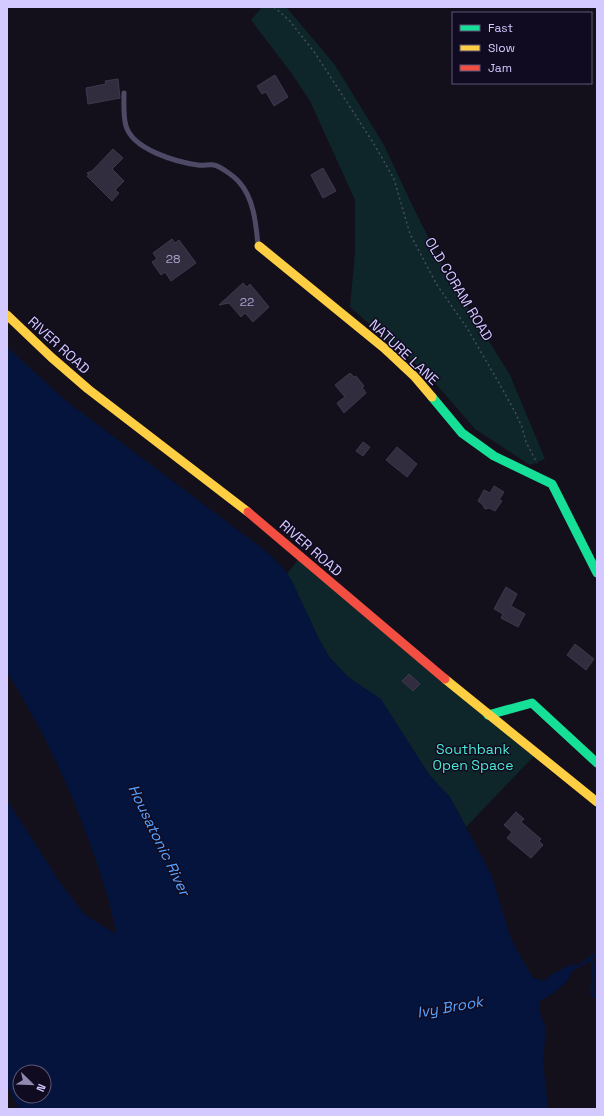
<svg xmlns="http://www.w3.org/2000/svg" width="604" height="1116" font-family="'Space Grotesk',sans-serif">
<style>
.green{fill:#0e2629}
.water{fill:#05143d;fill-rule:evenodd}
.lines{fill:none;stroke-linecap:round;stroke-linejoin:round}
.stream{stroke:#05143d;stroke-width:3}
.building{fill:#312c3e;stroke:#3f3950}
.path{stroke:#424e5e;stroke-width:1.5;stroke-dasharray:2 3;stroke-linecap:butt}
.lane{stroke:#4e4a65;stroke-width:5}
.fast{stroke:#16e098;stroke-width:9}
.slow{stroke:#ffcf43;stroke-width:9}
.jam{stroke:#f24e42;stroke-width:9}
.labels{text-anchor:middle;stroke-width:3;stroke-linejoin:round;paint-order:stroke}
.number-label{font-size:12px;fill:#aca2cf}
.street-label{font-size:14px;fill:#d5caff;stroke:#100b20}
.park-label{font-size:14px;fill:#4bead1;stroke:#100b20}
.water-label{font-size:15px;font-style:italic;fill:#58a2ff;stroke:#100b20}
</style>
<rect width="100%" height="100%" fill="#13101b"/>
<!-- green -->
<path class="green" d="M262,7H286L335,65L384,145L415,211L448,276L510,375L545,459L530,465L475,429L429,376L350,307L355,253V200L310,101L292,74L251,20Z
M300,557L536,754L466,827L450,797L430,776L381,700L348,677L330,658L320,641L287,574Z"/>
<!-- water -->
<path class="water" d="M7,347L65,400L267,552L284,569L292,581L320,641L330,658L348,677L381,699L430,776L450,797L491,874L511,939L533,978L544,981L552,974L574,963C573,981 555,993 540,1001L539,1010L546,1028L543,1061L548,1109H19L7,1084V800L61,884L85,915L116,934C111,903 101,874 90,844C69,784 41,727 7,672ZM20,1072H44V1096H20Z"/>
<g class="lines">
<!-- stream -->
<path class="stream" d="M589,958C597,965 591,984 592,994L597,999
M572,970L597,954"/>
</g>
<!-- building -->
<path class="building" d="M275,75L288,97L274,106L266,92L262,94L257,86Z
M118,79L120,98L88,104L86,88L106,84L105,81Z
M113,149L123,158L112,169L124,181L115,190L119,193L112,201L87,176L89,175L87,173L92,171Z
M323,168L336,191L323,198L311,175Z
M172,239L175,243L179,240L196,263L171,281L165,272L161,275L152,262L157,259L153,253Z
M243,283L247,287L250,284L269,307L253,322L245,313L241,317L229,303L219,305Z
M350,373L354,377L356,376L364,386L362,387L366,393L344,413L337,403L345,397L335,385Z
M363,442L370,447L363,456L356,451Z
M397,447L417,464L407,477L386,460Z
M494,486L504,492L499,500L502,501L495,511L489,508L485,509L482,504L478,501L484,490L490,493Z
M506,587L517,594L511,606L525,614L518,627L501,618L503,614L494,609Z
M575,644L594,659L586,670L567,655Z
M409,674L420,684L413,691L402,681Z
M516,812L524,819L521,822L541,839L539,841L543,845L531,858L507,838L512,832L504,825Z"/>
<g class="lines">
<!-- path -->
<path class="path" d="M274,7L289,20L315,53L374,144L394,179L410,234L437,285L467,328L499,383L515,412L522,427L526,442L537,463"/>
<!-- lane -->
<path class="lane" d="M124,93C124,103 123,116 126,126C133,150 177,162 198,165C203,166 209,164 214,165C220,166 235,177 239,182C254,198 256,225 258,245"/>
<!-- fast -->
<path class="fast" d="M432,397L462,433L494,456L552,484L597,573
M488,715L532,703L597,763"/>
<!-- slow -->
<path class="slow" d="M259,246L384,348L415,377L432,397
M7,315L51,357L88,389L248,512
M445,679L597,802"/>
<!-- jam -->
<path class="jam" d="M248,512L445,679"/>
</g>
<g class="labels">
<!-- number labels -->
<g class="number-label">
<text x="173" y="263">28</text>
<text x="247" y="306">22</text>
</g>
<!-- street labels -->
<g class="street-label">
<text transform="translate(459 289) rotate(59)" y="5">OLD CORAM ROAD</text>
<text transform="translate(59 345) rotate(42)" y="5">RIVER ROAD</text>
<text transform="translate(404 352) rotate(43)" y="5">NATURE LANE</text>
<text transform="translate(311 548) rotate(41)" y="5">RIVER ROAD</text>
</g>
<!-- park labels -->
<g class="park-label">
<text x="473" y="754">Southbank<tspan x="473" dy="16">Open Space</tspan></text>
</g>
<!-- water labels -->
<g class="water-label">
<text transform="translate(159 840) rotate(64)" y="5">Housatonic River</text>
<text transform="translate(450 1007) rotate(-10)" y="5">Ivy Brook</text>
</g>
</g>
<!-- border -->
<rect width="604" height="1116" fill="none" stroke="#d5caff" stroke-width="16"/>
<!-- legend -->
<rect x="452" y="12" width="140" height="72" fill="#100b20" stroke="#5f5779"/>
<rect x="460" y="25" width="20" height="6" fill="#16e098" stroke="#5f5779"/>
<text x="488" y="32" font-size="12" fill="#d5caff">Fast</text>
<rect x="460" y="45" width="20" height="6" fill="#ffcf43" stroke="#5f5779"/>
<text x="488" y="52" font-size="12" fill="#d5caff">Slow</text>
<rect x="460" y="65" width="20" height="6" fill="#f24e42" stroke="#5f5779"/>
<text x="488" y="72" font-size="12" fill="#d5caff">Jam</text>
<!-- north arrow -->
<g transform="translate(32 1084) rotate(113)"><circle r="19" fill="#100b20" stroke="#5f5779"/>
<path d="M0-3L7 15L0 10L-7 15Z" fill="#9189af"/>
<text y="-6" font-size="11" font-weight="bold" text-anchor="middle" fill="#d5caff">N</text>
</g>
</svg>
